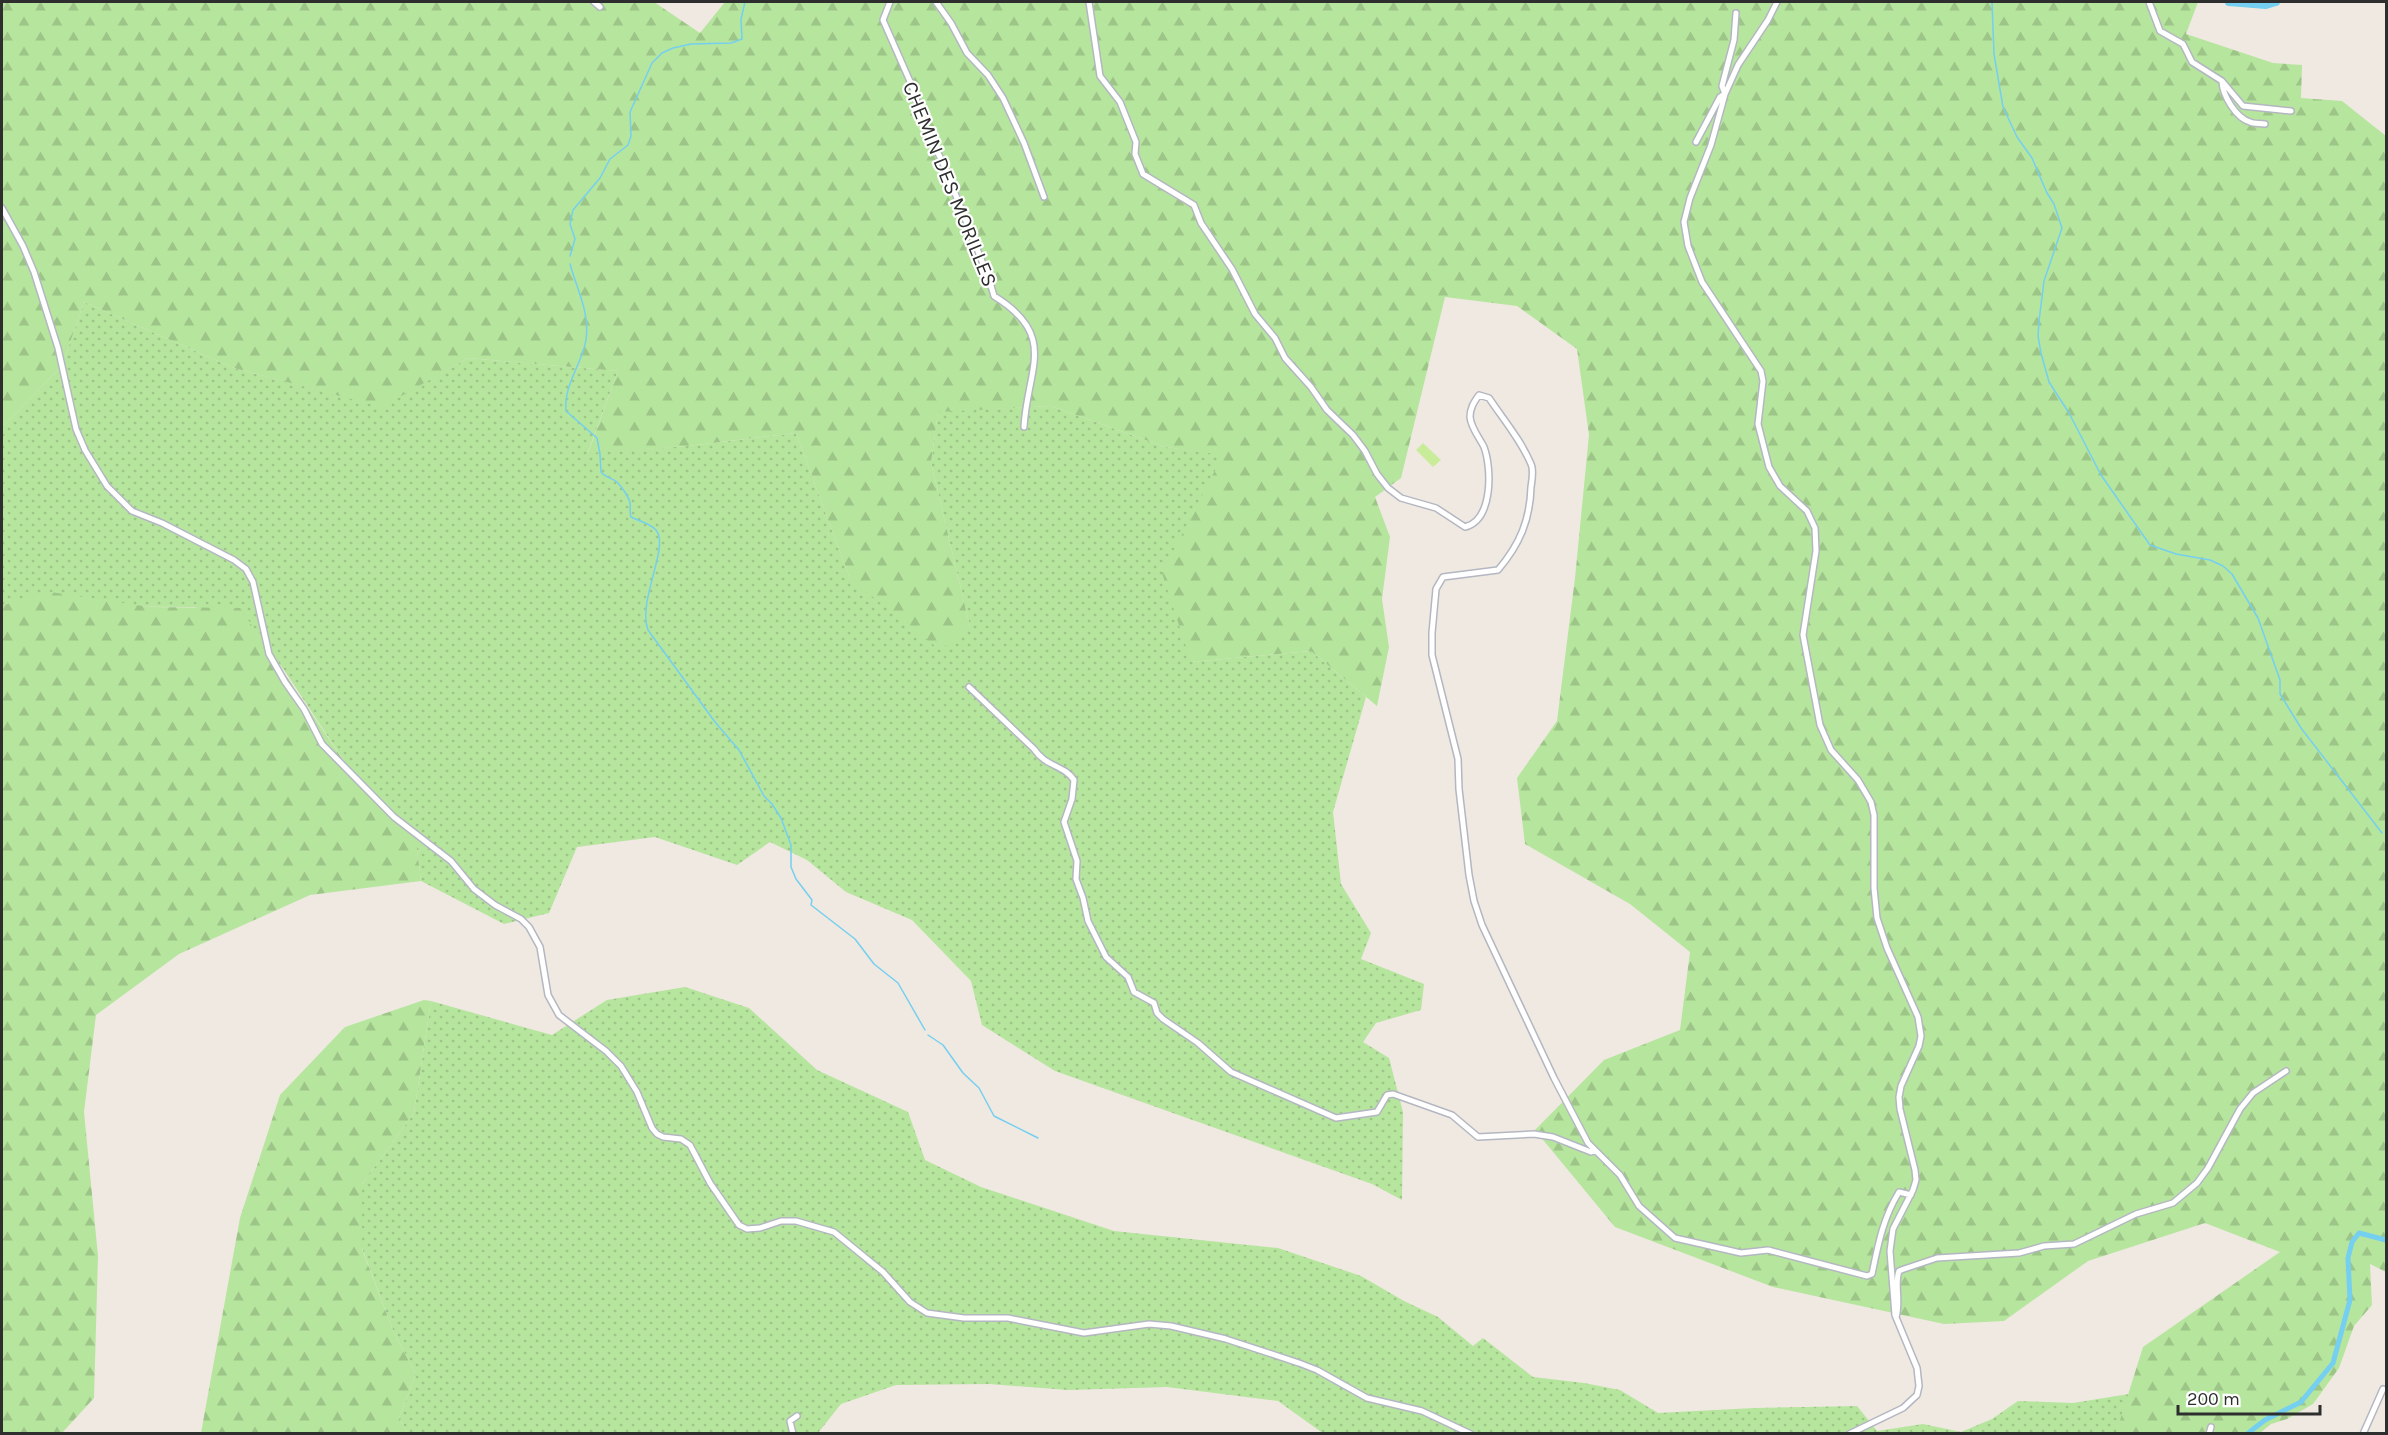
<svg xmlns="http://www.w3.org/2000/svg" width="2388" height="1435" font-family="Karla,sans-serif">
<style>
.grass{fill:url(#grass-dots)}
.forest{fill:url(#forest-firs)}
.pitch{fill:#c9ec9a}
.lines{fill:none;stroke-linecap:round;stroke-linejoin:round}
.stream{stroke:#75cff0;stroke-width:1.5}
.canal{stroke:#75cff0;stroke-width:5}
.river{stroke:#75cff0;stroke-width:8}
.minor-casing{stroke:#b4b7c1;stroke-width:8}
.minor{stroke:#fff;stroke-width:5}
.labels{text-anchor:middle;stroke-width:4.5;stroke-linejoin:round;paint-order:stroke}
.street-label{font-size:21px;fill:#2e2e2e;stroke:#fff}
</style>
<defs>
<pattern id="grass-dots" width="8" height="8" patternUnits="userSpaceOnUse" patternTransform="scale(1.5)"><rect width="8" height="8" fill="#b6e59e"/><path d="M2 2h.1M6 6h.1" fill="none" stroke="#9dc588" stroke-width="1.8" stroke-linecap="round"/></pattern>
<pattern id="forest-firs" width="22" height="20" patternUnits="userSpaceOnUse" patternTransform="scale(1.5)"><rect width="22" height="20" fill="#b6e59e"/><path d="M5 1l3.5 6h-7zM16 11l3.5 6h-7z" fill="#9dc588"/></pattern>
</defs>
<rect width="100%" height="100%" fill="#efe9e1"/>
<!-- grass -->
<path class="grass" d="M84,302L234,368L382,406L468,358L618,371L588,452L688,446L796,433L850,579L970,627L931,463L938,411L1051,406L1165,447L1224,454L1191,662L1311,651L1366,697L1333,812L1341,884L1371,933L1361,959L1424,984L1421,1010L1376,1023L1363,1042L1389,1058L1403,1112L1402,1200L1372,1184L1055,1071L982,1025L971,981L912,920L846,892L807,860L770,842L737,865L655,837L577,847L549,913L504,924L421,881L417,849L348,767L284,670L260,638L195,607L2,606V427L62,366Z
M685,987L749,1008L817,1070L908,1112L925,1160L981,1187L1114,1231L1278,1248L1361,1276L1404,1301L1438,1317L1473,1346L1483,1338L1533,1377L1584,1383L1620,1390L1658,1413L1754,1408L1857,1406L1877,1431L1923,1424L1961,1432L1992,1419L2018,1401L2073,1403L2129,1394L2116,1434H1324L1278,1401L1167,1387L1068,1390L989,1384L896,1385L841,1404L818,1433H408L399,1418L416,1374L394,1333L362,1248V1184L414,1113L431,1001L552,1035L607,1000Z"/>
<!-- forest -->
<path class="forest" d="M2,2H654L700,33L725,2H2198L2186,34L2273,63L2302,65L2301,98L2342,101L2386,136V1272L2370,1264L2372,1305L2354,1326L2339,1368L2313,1404L2287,1419L2271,1424L2260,1433H2116L2143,1347L2280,1252L2205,1223L2088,1261L2004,1321L1944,1324L1773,1287L1615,1227L1535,1130L1604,1060L1680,1030L1690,952L1630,904L1525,844L1517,778L1557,721L1575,578L1589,435L1577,349L1517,306L1445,297L1401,478L1375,497L1390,537L1382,599L1389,647L1377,706L1311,651L1191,662L1162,573L1223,455L1165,447L1051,406L938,412L931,463L970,627L940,650L850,579L796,433L688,446L588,453L618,371L468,358L382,407L234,368L84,302L62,366L2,427Z
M44,591L149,607L240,608L348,767L398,820L417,849L421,881L310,895L179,954L96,1015L84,1112L98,1256L94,1398L62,1433H2V606Z
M424,1000L431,1001L414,1113L362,1184V1249L394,1333L416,1374L399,1418L408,1433H201L240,1218L280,1095L345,1027Z"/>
<!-- pitch -->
<path class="pitch" d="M1423,443L1441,460L1433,467L1416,450Z"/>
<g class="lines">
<!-- stream -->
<path class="stream" d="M1992,2L1994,54L2003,107L2017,137L2032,158L2047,193L2054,204L2062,228L2044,281L2039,321L2038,336L2041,353L2049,382L2069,413L2101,475L2150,545L2176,554L2210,560L2223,566L2232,574L2258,618L2280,680V694L2301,728L2382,833
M570,256L575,239L570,224L573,210L600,178L610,159L628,145L631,136L630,112L652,63L662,53L673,48L691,44L731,43L742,39L741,19L745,2
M570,264C577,290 590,312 586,340C582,364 563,386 566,411L597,438L600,454L601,472C606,478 612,478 617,482C621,486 629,497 630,503C631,508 629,511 631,517C639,521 651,524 656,530C670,547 637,601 648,630L715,722L739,750L764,796L772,804L781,818L791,845V867L796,879L812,900L811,905L855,939L874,964L898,983L925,1030
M928,1035L943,1045L963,1073L979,1088L994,1116L1038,1138"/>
<!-- canal -->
<path class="canal" d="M2247,1434L2265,1420L2301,1402L2333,1363L2350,1300L2348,1258L2352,1242L2359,1233L2386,1240"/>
<!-- river -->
<path class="river" d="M2229,2L2266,5L2276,2"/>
<defs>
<path id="minor" d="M594,2L600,7
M890,2L883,20L916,95L918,114L943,163L989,279L994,296C1059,336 1027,369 1024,427
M936,2L951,23L967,53L988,75L1003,98L1024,143L1044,197
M1089,2L1100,76L1120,102L1136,142L1135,154L1143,174L1194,205L1201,223L1232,269L1255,314L1275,338L1285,358L1311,387L1327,410L1353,435L1365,451L1377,474L1388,488L1401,498L1436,508L1465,527C1493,520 1492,469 1484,447C1479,437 1471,428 1470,417C1470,408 1474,402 1479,395L1489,398C1503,419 1521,440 1531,464C1534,470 1532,480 1531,487C1530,520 1520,544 1498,570L1443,577L1436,589L1432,633V655L1458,759L1459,789L1469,875L1474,901L1482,925L1554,1078L1588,1143L1620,1175L1639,1206L1675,1238L1741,1253L1768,1250L1867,1276L1872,1274C1878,1245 1883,1218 1899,1192L1911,1195
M1777,2L1768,20L1738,65L1725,94L1711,145L1690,198L1684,222L1688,246L1702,282L1761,371L1763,381L1758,424L1769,467L1780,486L1807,511L1815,528L1816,551L1803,635L1820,725L1831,750L1858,780L1871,802L1874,815V888L1877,918L1887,948L1918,1017L1921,1036L1919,1046L1901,1086L1899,1097L1900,1109L1915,1170L1916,1180L1913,1190L1893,1229L1890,1251L1895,1315L1917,1368L1919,1386L1917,1395L1903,1408L1849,1434
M2149,2L2160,31L2183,44L2192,62L2222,81L2243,106L2291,111
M2222,82C2223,96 2236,118 2250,122C2254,124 2260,123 2265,124
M1696,142L1720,97L1725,94L1722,86L1734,40L1736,13
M2,208L23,246L34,272L58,348L76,429L85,450L107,486L132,511L162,523L234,560L246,569L253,582L269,654L285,682L304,709L322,744L394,817L451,861L474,889L495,905L521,919L529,927L540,947L548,995L559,1015L606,1051L621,1066L637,1092L652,1128L657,1134L663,1137L681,1139L690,1145L710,1183L739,1225L747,1229L760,1228L781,1221H796L834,1232L883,1272L910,1302L927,1313L964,1318H1008L1084,1333L1149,1324L1171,1326L1226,1339L1299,1363L1317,1370L1367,1398L1422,1411L1471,1434
M969,687L1034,749C1046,767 1064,765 1074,780L1072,799L1064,822L1077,861L1076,879L1083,898L1088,921L1106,957L1128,977L1134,992L1154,1003L1157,1013L1163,1019L1198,1043L1231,1072L1336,1118L1377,1112L1387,1095L1393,1094L1452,1115L1478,1137L1534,1134L1553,1137L1591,1152L1595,1150
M1896,1317C1901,1301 1894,1284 1899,1271L1904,1269L1937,1258L2019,1253L2044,1246L2074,1244L2136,1214L2173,1203L2197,1183L2208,1168L2240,1109L2253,1093L2286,1071
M793,1434L790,1421L797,1416
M2209,1434L2211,1427
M2363,1434L2383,1389"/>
</defs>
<!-- minor casing -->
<use href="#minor" class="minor-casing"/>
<!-- minor -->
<use href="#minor" class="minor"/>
</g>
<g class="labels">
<!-- street labels -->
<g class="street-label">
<text transform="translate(950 184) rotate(68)" y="7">CHEMIN DES MORILLES</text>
</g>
</g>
<!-- border -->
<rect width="2388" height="1435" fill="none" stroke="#2e2e2e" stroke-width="6"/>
<!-- scale -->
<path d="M2178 1405v9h142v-9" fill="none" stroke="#2e2e2e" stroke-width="3"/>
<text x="2187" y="1405" font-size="18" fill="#2e2e2e" stroke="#ffffff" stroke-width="4.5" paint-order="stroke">200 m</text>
</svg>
